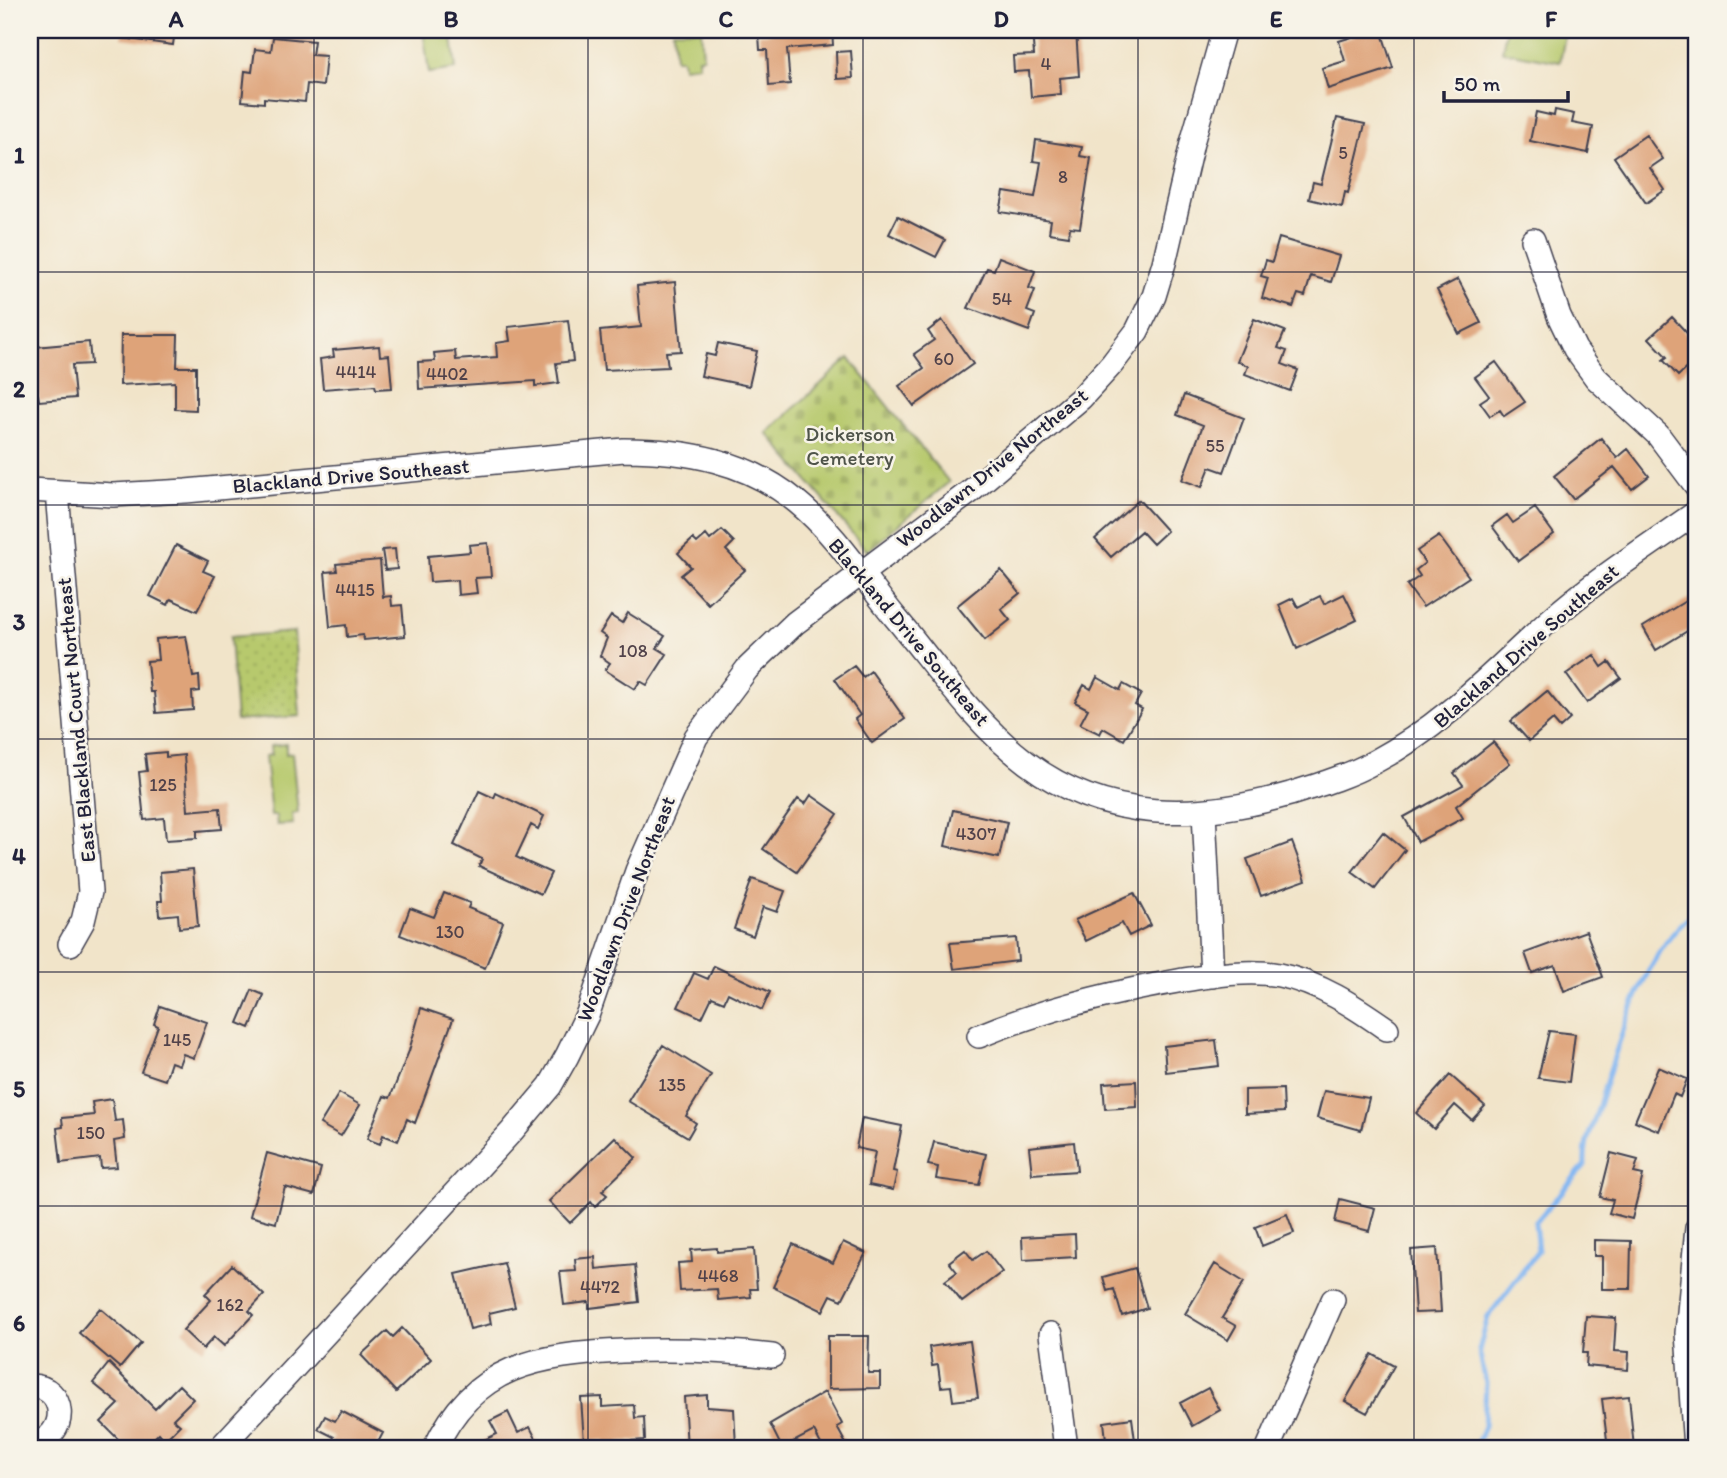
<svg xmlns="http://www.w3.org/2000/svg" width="1727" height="1478" font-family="Itim,sans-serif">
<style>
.grass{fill:url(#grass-dots);stroke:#6c7654;stroke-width:2}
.cemetery{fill:url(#cemetery-stones);stroke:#6c7654;stroke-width:2}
.pitch{fill:#b7c96d;stroke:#6c7654;stroke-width:2}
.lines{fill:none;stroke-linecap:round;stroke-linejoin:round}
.stream{stroke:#85b8f2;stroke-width:5}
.building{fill:#dea379}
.minor-casing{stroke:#413f50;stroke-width:26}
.minor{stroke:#fff;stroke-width:23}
.grid{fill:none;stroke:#22223b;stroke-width:2;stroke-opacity:0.55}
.labels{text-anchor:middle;stroke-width:5;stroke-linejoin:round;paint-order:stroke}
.number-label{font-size:18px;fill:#51424a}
.park-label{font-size:21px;fill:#4f544a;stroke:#f7f3e8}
.street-label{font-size:21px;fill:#22223b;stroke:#f7f3e8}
.neatline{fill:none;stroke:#22223b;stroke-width:2.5}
.grid-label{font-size:23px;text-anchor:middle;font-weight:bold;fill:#22223b}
</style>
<defs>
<pattern id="grass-dots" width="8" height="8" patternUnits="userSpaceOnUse" patternTransform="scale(1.75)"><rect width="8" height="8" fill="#b7c96d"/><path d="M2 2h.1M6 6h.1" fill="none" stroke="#9dac5f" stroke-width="1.8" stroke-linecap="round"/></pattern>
<pattern id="cemetery-stones" width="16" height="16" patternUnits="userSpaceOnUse" patternTransform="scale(1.75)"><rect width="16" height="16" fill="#b7c96d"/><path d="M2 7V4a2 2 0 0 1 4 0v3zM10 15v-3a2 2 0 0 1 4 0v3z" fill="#9dac5f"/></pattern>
</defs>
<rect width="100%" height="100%" fill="#f7f3e8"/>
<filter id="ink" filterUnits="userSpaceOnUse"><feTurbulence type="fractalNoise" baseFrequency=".0143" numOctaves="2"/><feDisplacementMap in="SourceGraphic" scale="14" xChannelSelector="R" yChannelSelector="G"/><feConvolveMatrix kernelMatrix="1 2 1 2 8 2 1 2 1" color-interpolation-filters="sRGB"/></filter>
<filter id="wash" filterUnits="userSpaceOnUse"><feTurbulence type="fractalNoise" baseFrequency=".00686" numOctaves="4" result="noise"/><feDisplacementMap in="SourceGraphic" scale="28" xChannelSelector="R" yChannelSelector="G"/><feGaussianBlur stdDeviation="1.57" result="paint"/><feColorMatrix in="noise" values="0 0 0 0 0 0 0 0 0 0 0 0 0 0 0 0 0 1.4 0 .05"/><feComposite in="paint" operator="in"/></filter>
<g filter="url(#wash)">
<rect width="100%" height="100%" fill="#f1e4c9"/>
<!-- grass -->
<path class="grass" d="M294,632L300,716L236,721L230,637Z"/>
<!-- cemetery -->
<path class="cemetery" d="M849,358L949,482L867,551L767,433Z"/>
<!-- pitch -->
<path class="pitch" d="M423,30H451L456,69L429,73Z
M673,30H701L703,57L698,58L699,65L683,67L682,59H675Z
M1506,30H1536L1565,35L1560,62L1502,51Z
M286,744V754L292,753L298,813L292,814L293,824L277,825L276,816H271L265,756L271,755L270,746Z"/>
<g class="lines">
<!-- stream -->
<path class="stream" d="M1475,1448L1484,1426L1486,1383L1479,1350L1488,1317L1538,1251L1535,1223L1585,1165C1584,1140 1591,1132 1598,1109C1616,1050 1644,947 1697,911"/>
</g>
<g id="blocks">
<!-- building -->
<path class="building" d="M122,30H175L173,45L122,38Z
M772,30H832L833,45L787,49L790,84L769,86L767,50H760L759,34L772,33Z
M1032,30H1076L1079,76L1060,78L1061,94L1031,97L1029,71L1014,72L1013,56L1034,55Z
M1353,30H1381L1393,68L1328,89L1322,68L1345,61L1339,41L1355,36Z
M273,37L314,41L312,55L326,56L323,86L307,84L305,102L264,98V103L242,101L245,71L252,72L255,49L271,51Z
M851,51L853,78L837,79L836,52Z
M1555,110L1574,114L1572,123L1593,127L1588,153L1530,141L1536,112L1554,116Z
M1337,118L1365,124L1348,193L1345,192L1342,207L1309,199L1313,182L1321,184Z
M1646,135L1663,159L1650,168L1665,190L1646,203L1614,157Z
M1036,140L1082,147L1080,156L1091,158L1080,228L1070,227L1069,236L1049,233L1051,220L1000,212L1004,192L1035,197L1041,162L1033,161Z
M898,216L945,240L936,257L889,234Z
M1279,238L1339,256L1331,282L1311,276L1305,296L1298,294L1293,307L1262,298L1268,278L1261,276L1266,260L1272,262Z
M999,257L1035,271L1029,288L1035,290L1027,311L1035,314L1029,331L968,308L987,268L994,270Z
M1458,279L1481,323L1459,334L1437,290Z
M675,282L681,351L666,352L668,367L604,370L600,331L641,327L637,286Z
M1672,317L1697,344V358L1678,376L1663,360L1667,357L1649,338Z
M1254,319L1285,331L1278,348L1287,351L1282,364L1298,370L1290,391L1245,374L1248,366L1237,361Z
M568,320L573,361L556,363L559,383L535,386V381L419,389L418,362L435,361L434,353L455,351L456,360L497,357L496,343L510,341L508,327Z
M942,320L973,364L914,406L899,386L924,368L914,354L934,340L928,331Z
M121,335H178L177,367H196V410L175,409V382L120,385Z
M89,342L91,364L72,365L75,398L39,401L38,395L30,396V359L35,358V347Z
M718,343L757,351L749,386L701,376L706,354L715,356Z
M379,346L380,356L389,355L392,388L376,389L375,385L323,389L320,359L334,357L333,350Z
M1496,362L1525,402L1504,416L1500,410L1490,416L1480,402L1489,396L1475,377Z
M1184,395L1244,418L1224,472L1210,467L1202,487L1182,480L1203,425L1177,415Z
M1601,438L1617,458L1628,449L1649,476L1632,489L1614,467L1573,499L1554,476Z
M1139,500L1167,531L1153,544L1141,531L1111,557L1095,539Z
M1535,508L1554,534L1518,561L1492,526L1507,515L1513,523Z
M722,530L734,542L726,550L745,570L708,604L681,575L691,567L678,553L693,539L697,543L706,535L710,540Z
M1439,536L1469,577L1423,607L1407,585L1420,576L1416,570L1425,563L1417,551Z
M488,543L491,577L475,578L477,593L458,595L457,580L430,582L428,556L470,552L469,545Z
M176,545L208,561L203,571L215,576L197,611L171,599L168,605L150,596Z
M395,549L397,569L385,570L382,550Z
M380,560L383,597L391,596L392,606L402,605L405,636L364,640L363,635L347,637L346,625L330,627L325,572L337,571L336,564Z
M1001,570L1020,593L1001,609L1010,620L985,640L957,606Z
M1344,594L1357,620L1297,649L1279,605L1293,598L1298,607L1320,596L1324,604Z
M1697,594V625L1656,650L1643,627Z
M628,613L665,636L657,648L667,654L647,685L640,681L635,689L605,670L610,663L600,656L607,638L600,633L611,616L622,623Z
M186,636L193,677L199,676L200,691L192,692L193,710L156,713L154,692H150L147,661L158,660L156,639Z
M1594,655L1602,667L1609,662L1621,678L1587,703L1566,674Z
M854,666L863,677L871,671L905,719L872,743L855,719L860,715L835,679Z
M1097,677L1120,690L1123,684L1141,694L1135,705L1142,709L1124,740L1103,728L1100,734L1080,724L1088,709L1075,702L1084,685L1091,689Z
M1547,691L1570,719L1560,728L1553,720L1529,741L1511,721Z
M1493,742L1510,763L1456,806L1463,818L1418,842L1404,817L1463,785L1454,773Z
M166,752V757L184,755L188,811L220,808L222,829L197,831V838L166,840L164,818L144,820L139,772L147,771L145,754Z
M479,791L494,798L496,793L544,816L538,829L531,825L516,857L551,873L541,894L479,866L482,859L454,845Z
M811,795L838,814L797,872L763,849L798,799L805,804Z
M953,810L1007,822L999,858L945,846Z
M1383,832L1405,850L1375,889L1352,872Z
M1292,842L1306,880L1261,896L1247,859Z
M193,869L198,926L179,928L178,914L159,916L158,901H162L160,872Z
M752,879L785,891L777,912L763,907L753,936L734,929Z
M444,893L470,903L468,908L503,922L485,968L400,935L410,908L434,917Z
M1134,893L1151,925L1129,936L1122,923L1086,941L1075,920Z
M1586,931L1603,977L1564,991L1555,965L1532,973L1525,953Z
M1016,938L1018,961L954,969L950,943Z
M714,966L770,992L762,1010L728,993L724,1002L712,997L702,1018L678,1007L694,973L708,979Z
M252,990L264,995L250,1028L238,1023Z
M160,1006L207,1022L194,1058L183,1054L179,1065L171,1062L165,1080L141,1072L158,1026L154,1024Z
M421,1008L453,1019L415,1123L407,1119L398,1141L383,1135L380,1144L367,1139L384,1096L390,1098L409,1051Z
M1549,1031L1575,1034L1569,1082L1538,1078Z
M1216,1040L1219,1066L1166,1072L1164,1046Z
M663,1045L711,1075L686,1116L696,1123L688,1137L628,1101Z
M1658,1067L1687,1079L1680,1097L1674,1094L1659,1131L1635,1121Z
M1450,1075L1485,1106L1472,1120L1455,1105L1434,1129L1416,1113Z
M1136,1081L1137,1107L1105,1109L1103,1083Z
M1283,1089L1284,1112L1245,1114V1090Z
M1324,1091L1369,1098L1361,1130L1317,1118Z
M339,1093L360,1105L341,1136L320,1124Z
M112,1099L115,1121L123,1120L125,1139L114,1141L117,1167L101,1168L100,1158L61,1163L57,1128L63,1127L62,1118L94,1115L92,1102Z
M862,1118L902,1126L893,1171L897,1172L893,1190L869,1185L875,1152L856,1148Z
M615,1137L636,1158L602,1191L607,1195L595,1207L591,1202L570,1223L549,1201Z
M934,1142L986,1154L979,1185L936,1179L938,1167L928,1165Z
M1074,1142L1077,1171L1032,1174L1029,1147Z
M267,1153L321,1168L314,1195L285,1187L276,1223L250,1216Z
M1611,1153L1638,1160L1634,1173L1643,1175L1632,1219L1609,1213L1613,1200L1600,1197Z
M1340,1199L1375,1208L1369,1231L1335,1222Z
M1287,1214L1294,1233L1262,1246L1255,1227Z
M1075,1234L1076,1257L1023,1260L1022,1237Z
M1594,1240L1631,1241L1630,1289H1602V1256H1594Z
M843,1242L866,1253L842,1300L831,1295L823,1311L773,1287L793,1244L833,1263Z
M717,1248V1252L754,1249L757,1289H750L751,1297L718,1300L717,1289L680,1291L678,1263L692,1262L691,1250Z
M1437,1248L1441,1312L1415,1313L1411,1250Z
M965,1250L973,1260L986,1251L1002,1272L962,1302L945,1281L957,1272L949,1262Z
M595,1257L596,1269L635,1265L639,1302L589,1308V1302L564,1305L560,1272L576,1271L575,1259Z
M504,1263L515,1307L489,1313L491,1324L470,1329L456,1274Z
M1215,1264L1244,1282L1222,1318L1236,1326L1228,1340L1185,1314Z
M232,1265L264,1295L249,1311L253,1315L224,1346L214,1337L203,1349L183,1330L211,1300L205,1294Z
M1135,1268L1147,1308L1122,1316L1114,1289L1107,1291L1103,1277Z
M100,1308L141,1343L120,1368L79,1333Z
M1586,1316L1616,1318L1614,1351L1629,1352L1628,1370L1586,1366L1587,1353H1583Z
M402,1328L431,1359L396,1392L361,1355L387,1331L393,1337Z
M828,1336H869L868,1373H880V1388L828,1389Z
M970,1341L978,1398L953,1401L951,1386L941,1387L938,1365L932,1366L929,1347Z
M1372,1354L1394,1366L1367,1413L1345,1401Z
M109,1363L155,1409L179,1385L193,1399L173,1419L180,1425L165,1440L159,1433L144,1448L134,1442L127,1448L101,1422L119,1404L93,1383Z
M1208,1388L1220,1410L1192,1426L1180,1403Z
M825,1392L842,1424L837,1427L848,1448H823L814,1431L782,1448L770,1424Z
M707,1395V1407L734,1409L736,1446L687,1448L684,1397Z
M1629,1396L1634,1448H1608L1602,1399Z
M602,1397V1407L634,1405L635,1418L644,1417L645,1440L618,1442L619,1448H605L604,1440L584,1442L581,1398Z
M341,1411L383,1433L375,1448H328L334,1437L318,1429L325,1416L335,1421Z
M508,1412L518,1433L530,1427L541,1448H467L497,1434L490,1421Z
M1132,1418L1136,1448H1107L1104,1422Z"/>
</g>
</g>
<g filter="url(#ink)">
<use href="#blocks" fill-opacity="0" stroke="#413f50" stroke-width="2"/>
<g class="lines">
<defs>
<path id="minor" d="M1533,240L1559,316L1575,349L1596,378L1658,435L1697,487
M30,490L113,495L186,491L624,450C686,450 748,461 797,502C835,533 864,579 895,617C936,666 975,724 1027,763C1107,823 1199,820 1290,794C1319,785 1349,776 1376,761C1444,725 1493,672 1549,621C1595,580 1647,547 1697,512
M57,492L90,892L83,921L70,944
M1204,812L1212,976
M979,1036C1044,1009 1108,993 1178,981C1211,976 1246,969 1279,975C1320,983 1354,1006 1387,1029
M1051,1334L1066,1448
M30,1386C66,1385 72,1436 30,1446
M220,1448L512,1131L550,1086L567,1056L588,1013L637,871L696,737L747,669L795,623L971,491L1081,398L1112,364L1137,331L1154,296L1164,263L1192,143L1224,30
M435,1448C474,1364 539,1355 622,1351C673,1349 721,1350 772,1356
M1268,1448L1333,1300
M1695,1448L1687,1333L1697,1228"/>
</defs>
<!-- minor casing -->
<use href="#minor" class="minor-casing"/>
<!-- minor -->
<use href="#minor" class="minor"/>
</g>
</g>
<!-- grid -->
<path class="grid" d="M314,30V1448M588,30V1448M863,30V1448M1138,30V1448M1414,30V1448M30,272H1697M30,505H1697M30,739H1697M30,972H1697M30,1206H1697"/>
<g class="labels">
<!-- number labels -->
<g class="number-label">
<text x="1046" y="70">4</text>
<text x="1343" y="159">5</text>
<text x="1063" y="183">8</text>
<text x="1002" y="305">54</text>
<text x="944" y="365">60</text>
<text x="356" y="378">4414</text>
<text x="447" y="380">4402</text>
<text x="1215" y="452">55</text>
<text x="355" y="596">4415</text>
<text x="633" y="657">108</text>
<text x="163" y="791">125</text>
<text x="976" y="840">4307</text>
<text x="450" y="938">130</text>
<text x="177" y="1046">145</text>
<text x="672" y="1091">135</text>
<text x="91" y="1139">150</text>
<text x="718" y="1282">4468</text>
<text x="600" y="1293">4472</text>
<text x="230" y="1311">162</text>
</g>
<!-- park labels -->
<g class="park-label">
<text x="850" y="441">Dickerson<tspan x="850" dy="24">Cemetery</tspan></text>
</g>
<!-- street labels -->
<g class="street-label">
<text transform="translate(992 468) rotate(-39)" y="7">Woodlawn Drive Northeast</text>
<text transform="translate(351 476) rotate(-5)" y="7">Blackland Drive Southeast</text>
<text transform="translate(909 632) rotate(50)" y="7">Blackland Drive Southeast</text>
<text transform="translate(1526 646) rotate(-41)" y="7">Blackland Drive Southeast</text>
<text transform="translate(76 720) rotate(-95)" y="7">East Blackland Court Northeast</text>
<text transform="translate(626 909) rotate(-69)" y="7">Woodlawn Drive Northeast</text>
</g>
</g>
<!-- margin -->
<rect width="1727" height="1478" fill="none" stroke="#f7f3e8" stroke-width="77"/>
<!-- scale -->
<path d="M1444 91v10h124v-10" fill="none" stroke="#22223b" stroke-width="3.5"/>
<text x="1454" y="91" font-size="21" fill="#22223b" stroke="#f7f3e8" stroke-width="5" paint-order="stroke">50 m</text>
<rect x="38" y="38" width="1650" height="1402" class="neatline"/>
<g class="grid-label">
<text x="176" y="27">A</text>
<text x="451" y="27">B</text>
<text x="726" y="27">C</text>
<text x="1001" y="27">D</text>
<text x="1276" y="27">E</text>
<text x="1551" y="27">F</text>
<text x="19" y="163">1</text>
<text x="19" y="397">2</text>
<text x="19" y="630">3</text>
<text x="19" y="864">4</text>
<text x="19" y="1097">5</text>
<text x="19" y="1331">6</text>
</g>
</svg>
